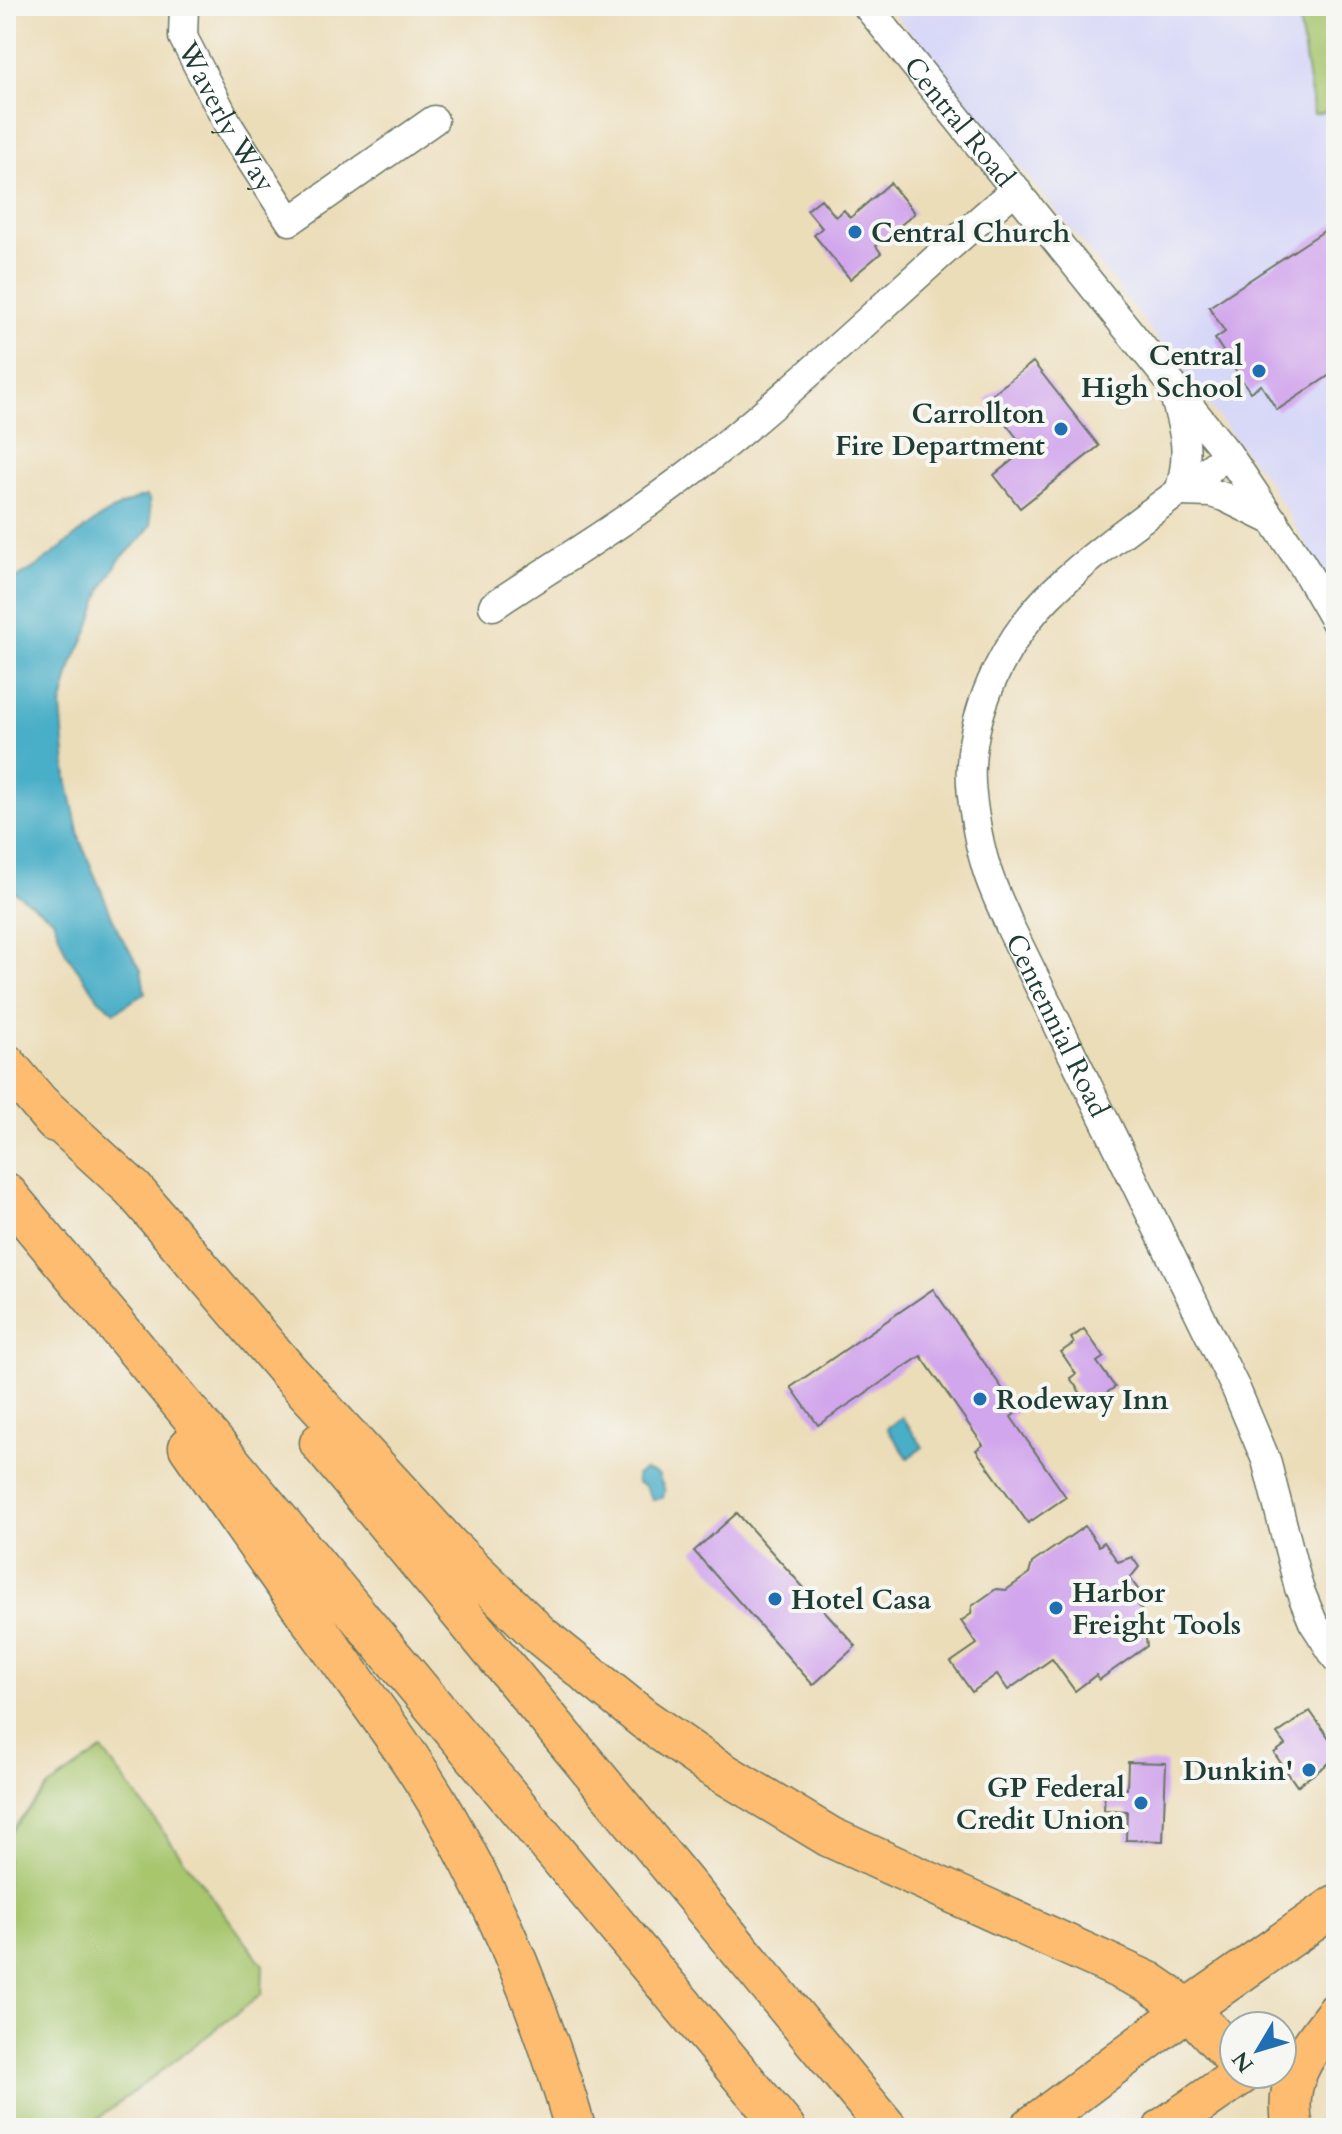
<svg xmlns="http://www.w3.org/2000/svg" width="1342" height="2134" font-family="Cardo,serif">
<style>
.built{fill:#d7d7f8}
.green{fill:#a7c66e;stroke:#638251;stroke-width:2}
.water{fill:#48aec7;stroke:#34767e;stroke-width:2}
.building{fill:#d1a6ec}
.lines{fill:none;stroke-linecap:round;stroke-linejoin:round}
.minor-casing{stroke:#677563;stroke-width:31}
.highway-casing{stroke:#677563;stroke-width:43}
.minor{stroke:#fff;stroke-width:28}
.highway{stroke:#fdbc6f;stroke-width:40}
.poi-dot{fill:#1f6fb2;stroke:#f6f6f2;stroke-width:3}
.labels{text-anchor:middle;stroke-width:8;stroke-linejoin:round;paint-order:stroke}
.street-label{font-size:28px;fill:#1f3d34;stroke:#f6f6f2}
.poi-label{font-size:28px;font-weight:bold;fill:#1f3d34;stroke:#f6f6f2;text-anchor:start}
</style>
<rect width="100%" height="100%" fill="#f6f6f2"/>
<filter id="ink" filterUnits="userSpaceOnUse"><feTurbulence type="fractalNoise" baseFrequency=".0125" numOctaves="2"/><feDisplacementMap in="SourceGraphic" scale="16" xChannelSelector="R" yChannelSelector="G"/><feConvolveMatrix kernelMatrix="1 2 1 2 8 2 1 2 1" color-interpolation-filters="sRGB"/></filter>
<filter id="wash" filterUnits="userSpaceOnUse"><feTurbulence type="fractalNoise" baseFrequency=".006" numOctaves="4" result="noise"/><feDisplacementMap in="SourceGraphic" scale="32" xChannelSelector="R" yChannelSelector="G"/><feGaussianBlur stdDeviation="1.8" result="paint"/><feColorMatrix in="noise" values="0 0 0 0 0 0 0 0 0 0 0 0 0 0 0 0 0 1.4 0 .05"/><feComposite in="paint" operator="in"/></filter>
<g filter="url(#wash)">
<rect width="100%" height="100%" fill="#ecddb9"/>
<!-- built -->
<path class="built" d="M888,6H1336V594L1268,481L1097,261Z"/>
<!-- green -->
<path class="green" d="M1297,6H1336V110L1314,114Z
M102,1750L263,1965L262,1994L86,2128H18L6,2108V1837L47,1788Z"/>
<!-- water -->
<path class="water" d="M146,496L149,499L151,525L141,539L119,560L102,589L88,631L72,664L61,707L67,779L80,840L119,933L141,969L145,993L115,1012L99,999L66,953L53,919L6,886V585C20,576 36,568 49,557C81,533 106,507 146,496Z
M902,1417L923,1447L908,1458L887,1428Z
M644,1470L658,1474L665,1491L663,1498L653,1500L645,1486L637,1482L636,1475Z"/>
<g id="blocks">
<!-- building -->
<path class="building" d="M890,183L915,213L876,246L881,253L850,279L814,235L822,228L807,210L821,199L836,217L844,210L850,218Z
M1336,223V371L1277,410L1261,385L1250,392L1215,339L1225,332L1209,307Z
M1033,362L1099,446L1020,508L994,475L1026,449L986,399Z
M933,1289L1018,1411L1011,1417L1066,1497L1028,1523L976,1450L983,1445L921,1356L818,1425L791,1387Z
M1084,1329L1104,1357L1097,1362L1115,1387L1089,1405L1070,1378L1076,1374L1061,1352L1074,1343L1071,1338Z
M737,1513L856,1646L813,1685L694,1551Z
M1085,1526L1099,1546L1104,1542L1118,1562L1132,1557L1139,1567L1130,1578L1142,1595L1135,1600L1142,1611L1147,1646L1099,1680L1096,1675L1075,1691L1052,1659L1008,1690L997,1674L972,1692L951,1662L977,1644L961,1621L971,1614L972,1606L996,1589L1006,1590L1029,1574L1032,1563Z
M1310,1711L1336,1748V1758L1297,1786L1274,1753L1285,1745L1277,1734Z
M1128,1762L1166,1763L1163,1841L1126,1840L1127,1811L1104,1810L1105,1788L1127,1789Z"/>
</g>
</g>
<g filter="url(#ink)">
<use href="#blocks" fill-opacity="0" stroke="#677563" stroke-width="2"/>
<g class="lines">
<defs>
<g id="minor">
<path id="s1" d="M184,6L183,37L230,128L290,221L434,120"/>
<path id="s2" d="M867,6L1228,454L1302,564L1336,623"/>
<path d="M1174,395C1185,434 1191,453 1179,492L1211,493L1224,497L1275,522"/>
<path id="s3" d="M1228,454C1173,499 1107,540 1056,589C1010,632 974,701 971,765C969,792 978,841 986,867C992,888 1003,909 1011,929L1236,1389L1266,1460L1299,1588L1313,1622L1336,1658"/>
<path d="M493,606C561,561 631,519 695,469C807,382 907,280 1016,189"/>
</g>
<path id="highway" d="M6,1064L55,1122
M39,1103L133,1189L287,1370L449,1546L541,1636L644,1719L710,1765L830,1837L1149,1982L1188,2009L1234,2058
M6,1193L785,2128
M320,1443L887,2128
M189,1447C235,1514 282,1580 329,1645C369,1701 411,1756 445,1815C501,1913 544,2020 575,2128
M1030,2128L1188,2009L1336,1905
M1164,2128L1242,2074
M1293,2128C1282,2078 1308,2051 1336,2013"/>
</defs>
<!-- minor casing -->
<use href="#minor" class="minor-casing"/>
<!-- highway casing -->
<use href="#highway" class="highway-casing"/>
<!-- minor -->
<use href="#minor" class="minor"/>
<!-- highway -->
<use href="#highway" class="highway"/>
</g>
</g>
<!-- markers -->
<g class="poi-dot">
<circle cx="855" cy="232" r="8"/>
<circle cx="1259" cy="371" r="8"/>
<circle cx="1061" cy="429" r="8"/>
<circle cx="980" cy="1399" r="8"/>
<circle cx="775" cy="1599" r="8"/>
<circle cx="1056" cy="1608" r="8"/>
<circle cx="1309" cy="1770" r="8"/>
<circle cx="1141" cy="1803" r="8"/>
</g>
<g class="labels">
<!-- street labels -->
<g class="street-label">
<text dy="10" stroke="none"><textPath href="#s1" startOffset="122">Waverly Way</textPath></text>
<text dy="10" stroke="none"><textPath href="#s2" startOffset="148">Central Road</textPath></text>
<text dy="10" stroke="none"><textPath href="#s3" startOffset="696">Centennial Road</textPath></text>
</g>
<!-- poi labels -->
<g class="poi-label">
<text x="871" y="242">Central Church</text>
<text x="1243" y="365" text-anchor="end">Central<tspan x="1243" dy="32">High School</tspan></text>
<text x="1045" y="423" text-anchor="end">Carrollton<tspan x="1045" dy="32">Fire Department</tspan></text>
<text x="996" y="1409">Rodeway Inn</text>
<text x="1072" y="1602">Harbor<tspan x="1072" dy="32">Freight Tools</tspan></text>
<text x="791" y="1609">Hotel Casa</text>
<text x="1293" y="1780" text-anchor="end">Dunkin'</text>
<text x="1125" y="1797" text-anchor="end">GP Federal<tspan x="1125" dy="32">Credit Union</tspan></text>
</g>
</g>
<!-- margin -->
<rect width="1342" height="2134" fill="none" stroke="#f6f6f2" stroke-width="32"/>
<!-- north arrow -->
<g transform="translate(1258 2050) rotate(232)"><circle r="38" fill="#f6f6f2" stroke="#a0aca6" stroke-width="2"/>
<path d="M0-6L14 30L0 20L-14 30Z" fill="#1f6fb2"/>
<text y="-12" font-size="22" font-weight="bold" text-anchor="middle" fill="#1f3d34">N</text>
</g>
</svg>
